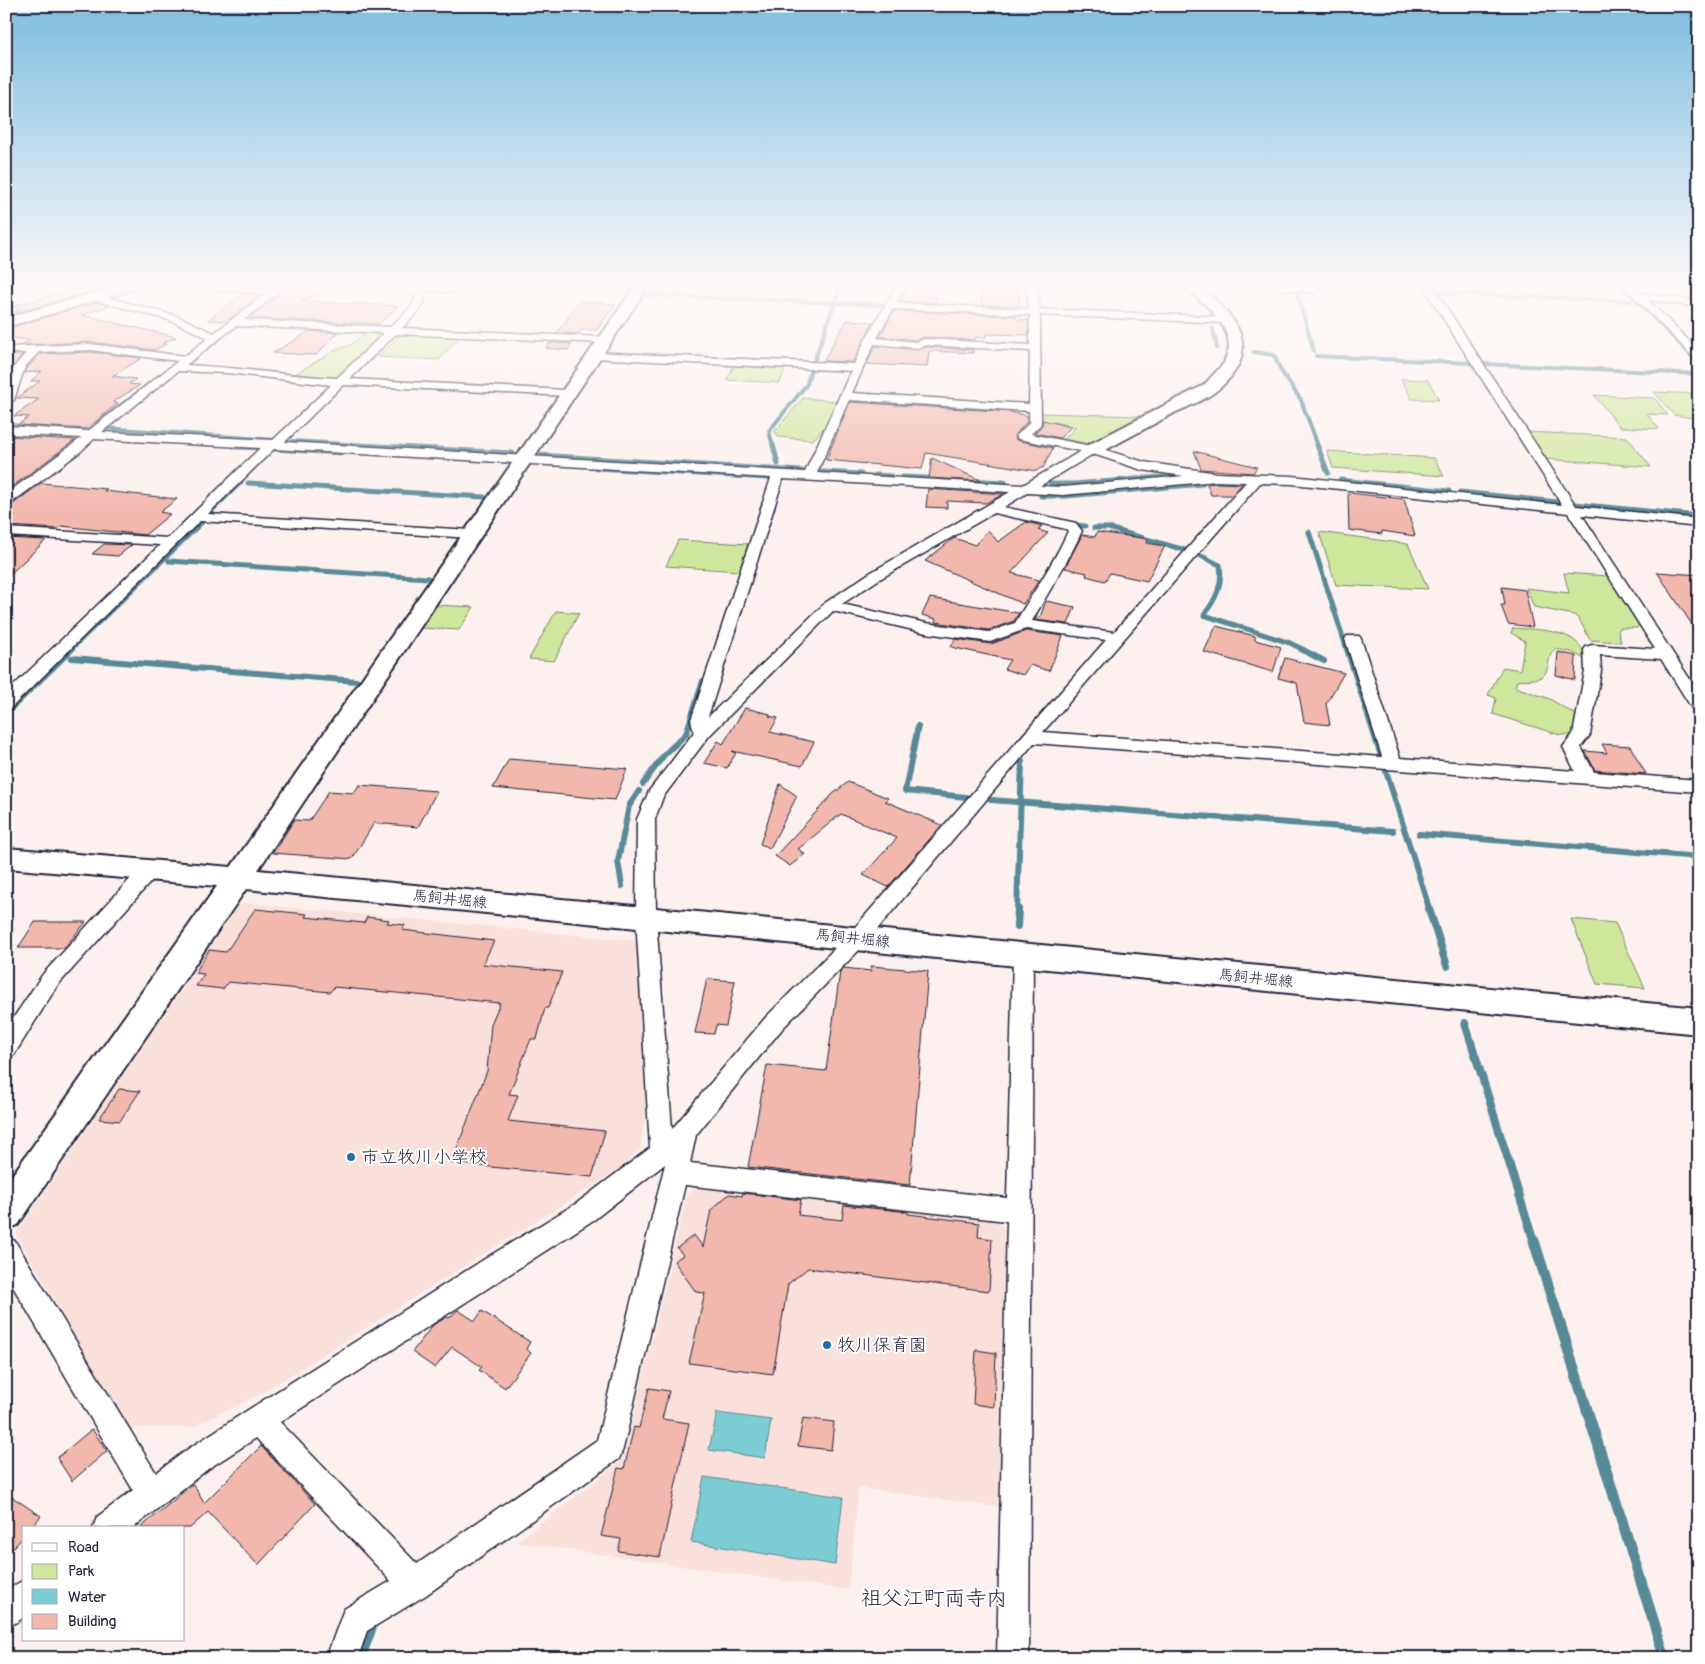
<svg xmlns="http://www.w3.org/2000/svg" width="1705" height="1664" font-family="Pangolin,'Klee One',sans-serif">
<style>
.built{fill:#f9e0db}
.green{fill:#cee79d;stroke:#78846c}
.water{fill:#7ccdd3;stroke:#588996}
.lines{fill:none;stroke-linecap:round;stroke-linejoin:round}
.stream-far4{stroke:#588996;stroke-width:4}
.stream-far3{stroke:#588996;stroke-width:5}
.stream-far2{stroke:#588996;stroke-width:6}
.stream-far1{stroke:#588996;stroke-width:8}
.stream{stroke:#588996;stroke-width:11}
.building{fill:#f2b8ad;stroke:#22223b}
.street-casing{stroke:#22223b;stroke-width:3}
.secondary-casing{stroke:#22223b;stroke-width:4}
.street{fill:#fff;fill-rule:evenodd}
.secondary{fill:#fff;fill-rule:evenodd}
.poi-dot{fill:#1f6fb2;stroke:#fff;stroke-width:2}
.labels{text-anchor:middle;stroke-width:4;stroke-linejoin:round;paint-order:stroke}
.street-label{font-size:15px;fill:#22223b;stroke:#fff}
.near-poi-label{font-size:18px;fill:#22223b;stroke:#fff;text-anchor:start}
.near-quarter-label{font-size:21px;fill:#22223b;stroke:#fff}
</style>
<rect width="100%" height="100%" fill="#fcf1ef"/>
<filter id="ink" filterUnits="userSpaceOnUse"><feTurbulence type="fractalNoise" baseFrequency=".02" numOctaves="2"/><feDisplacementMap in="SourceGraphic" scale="10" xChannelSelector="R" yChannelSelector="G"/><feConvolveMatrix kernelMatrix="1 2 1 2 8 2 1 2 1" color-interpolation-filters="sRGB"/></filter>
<g filter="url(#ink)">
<!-- built -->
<path class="built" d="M246,903L638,941L647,1097L641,1147L624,1166L262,1393L192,1427L128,1428L16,1234L237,907Z
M705,1184L993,1218L1005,1229L999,1507L859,1488L848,1590L516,1542L623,1460L687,1194Z"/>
<!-- green -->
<path class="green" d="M360,285H421L417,295L341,292Z
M368,331L387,332L339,379L290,377L334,351L350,345Z
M402,333L461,335L439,360L378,357Z
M735,363L786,366L780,383L727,380Z
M1401,379L1428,380L1439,400L1412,399Z
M1654,392L1699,394V419L1674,415Z
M1594,395L1654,398L1668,415L1647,414L1659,429L1620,427Z
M803,398L837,401L828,423L813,440L778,437L775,431Z
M1040,413L1140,416L1088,444L1064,439L1076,427L1054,422L1046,429L1039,427L1041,425Z
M1528,432L1627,437L1651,467L1546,459Z
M1327,451L1434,458L1444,476L1333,468Z
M1319,532L1408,544L1428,589L1336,585Z
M678,540L748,544L739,571L666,566Z
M1564,573L1608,576L1639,625L1637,628H1620L1618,631L1621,642L1590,640L1579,619L1574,615L1534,607L1526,588L1569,593Z
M436,605L474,607L459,630L421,628Z
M556,611L579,613L554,661L529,659Z
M1513,628C1538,630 1577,628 1586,657L1583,658L1571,652L1555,649C1546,656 1551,672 1541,677C1533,681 1525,678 1517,681L1515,687L1550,699L1576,715L1574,732L1571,735H1560L1493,714L1496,698L1488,695L1503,667L1520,670L1525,641L1511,633Z
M1571,919L1615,923L1645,988L1597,984Z"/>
<!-- water -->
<path class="water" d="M717,1413L771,1420L765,1458L709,1450Z
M704,1477L843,1497L835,1565L691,1542Z"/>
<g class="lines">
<!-- stream-far4 -->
<path class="stream-far4" d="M1621,285L1699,363
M1296,290L1314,351
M1439,293L1630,301
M646,295L885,305
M1213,329L1217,348
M1254,352L1274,355L1281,371L1301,400L1318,446
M1316,356L1471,363
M813,364L841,285
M1484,364L1699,374
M133,396L160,375
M97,423L126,401
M6,425L63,427
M104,428L276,440
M292,441L380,446
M773,446L769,431L807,384L811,368"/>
<!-- stream-far3 -->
<path class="stream-far3" d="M357,445L513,453
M773,445L778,464
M1317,445L1328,473
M235,447L263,448
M273,449L340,453
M539,455L802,471
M596,468L768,478
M822,472L861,474
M875,475L891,476
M903,477L1005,482
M1340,480L1449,491
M248,483L484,497
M1051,484H1075L1173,476
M1460,492L1558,502
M1041,496H1066L1202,484
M1575,504L1699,516
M208,514L241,482
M1076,525L1085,526
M1094,528H1108L1185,550
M1309,532L1347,650
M1199,555L1220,565C1223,585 1216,599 1204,615L1290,643L1304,650
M169,561L428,578
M70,650L202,522"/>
<!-- stream-far2 -->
<path class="stream-far2" d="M1301,649L1324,661
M1347,649L1381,756
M72,658L356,681
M6,713L72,649
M918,726L905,791L966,797
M1386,771L1430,911
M643,784L664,755L686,734L703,681
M991,800L1393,831
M1419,834L1699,857
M622,886L618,861L629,806L639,791
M1017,911L1022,761"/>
<!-- stream-far1 -->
<path class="stream-far1" d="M1429,909L1447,966
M1017,926L1018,909
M1465,1023L1534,1242"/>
<!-- stream -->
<path class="stream" d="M1534,1241L1665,1658
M360,1658L371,1628"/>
</g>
<!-- building -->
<path class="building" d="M265,285H338L300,301L356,304L360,302L362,304L398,306L379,324L249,318L278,295V289L261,287Z
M909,285H940L934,296L938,297L935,303L899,301Z
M980,285H1017L1020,306L982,305Z
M81,287L97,290L6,316V314L21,310L13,306Z
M243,294L260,295L227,321L208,320Z
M580,301L615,304L597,330H582L579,334L557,333Z
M96,302L109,306L82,315L176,337L163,343L166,344L155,350L90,342L21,345L30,340L6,337V329Z
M894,311L1016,316V319L1028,320V335L986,334L985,338L976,337L975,340L924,337L916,340L880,336Z
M847,320L873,322L853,362L823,361Z
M310,331L338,333L316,355L273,353Z
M550,343L572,344L568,350L546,348Z
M875,346L918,350L926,347L973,350V353L931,351L929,352L927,367L867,364Z
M90,352L142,358L112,376L136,379L129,384L140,385L113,402L118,403L87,429L18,425L29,417L14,416L39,399L17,398L40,381H31L42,371L25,373L27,368L40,354Z
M8,355H22L9,374H6Z
M850,402L1011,412L1027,416V422L1014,436L1016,440L1053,448L1043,468H1040L1037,471L926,453L922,469L826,460Z
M1043,420L1071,427L1060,438L1035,433L1042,425Z
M6,436L75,440L6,491Z
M1194,451L1257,467L1253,473L1201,469Z
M932,458L982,481L929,478Z
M41,483L107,489L104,491L177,499L160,512L170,514L145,535L61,526L58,529L6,526V506L12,505Z
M1217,483L1242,484L1232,495H1211L1207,484Z
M928,489L1004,494L986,503L947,501V508L926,507Z
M1348,493L1404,499L1415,536L1382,531V534L1349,530Z
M1026,522L1042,526L1038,530L1048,533L1011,573L1039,580L1023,604L925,561L954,538L975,545L988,530L998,542Z
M1097,532L1142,538L1148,540L1147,543L1165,546L1147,581L1110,573L1105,581L1086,576L1087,573L1065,568L1082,535L1095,537Z
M6,538L46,540L6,578Z
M104,544L132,545L118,556L92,554Z
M1657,572L1699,575V635Z
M1502,587L1525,590L1533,627L1508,624L1501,605H1505Z
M930,598L1019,613L1014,621L989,630L935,622L936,619L922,615Z
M1046,601L1075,607L1068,624L1035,620L1037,616L1040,617Z
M1216,626L1255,636V640L1281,647L1273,672L1204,652Z
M1026,631L1063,636L1049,671L1030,665L1023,675L1004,669L1010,660L951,647L955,639L991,644Z
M1558,652L1576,656L1575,680L1556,675Z
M1285,658L1344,673L1326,704L1330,725L1304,722L1297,683L1278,678Z
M745,708L770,714L769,716L778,718L770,732L814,742L802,766L732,751L736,753L727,768L704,763L718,741L723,744Z
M1602,744L1630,746L1646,774L1595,770L1585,751L1607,753Z
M509,759L627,769L615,800L493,788Z
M848,782L888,798L885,801L942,825L888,887L863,875L897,838L841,814L798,849L805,854L790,866L775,856L833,794Z
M780,784L797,796L770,848L760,844Z
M359,785L437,791L418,827L374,823L352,859L273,853L294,820L309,821L329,791L354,793Z
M255,909L307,914L305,917L364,923L367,917L389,920L387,923L405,925L402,930L494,941L483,964L562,972L548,1008H545L537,1039H531L509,1094L518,1095L508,1121L605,1131L592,1177L451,1163L487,1071L491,1024L500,1003L334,987L330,992L228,982L223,989L196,986L204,974L195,973L209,950L226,952Z
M35,922H86L64,948H18Z
M871,966L928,971L910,1185L748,1167L767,1065L826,1071L840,972L844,968L871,971Z
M707,979L735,981L726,1026L716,1025L714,1034L695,1033Z
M119,1089L140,1091L120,1121L99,1119Z
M743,1193L801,1200L798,1215L842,1220L844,1205L908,1212V1214L979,1223L978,1237L992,1239L989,1291L808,1268L788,1284L773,1374L689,1363L705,1293L696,1292L674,1261L683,1255L677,1248L694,1235L703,1247L711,1210L729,1194L742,1196Z
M458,1310L475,1321L482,1311L530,1342L526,1349L531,1353L505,1388L479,1370L482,1367L452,1347L435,1368L412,1352L433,1325L447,1317L449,1318Z
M976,1350L996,1353L994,1407L973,1404Z
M649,1388L669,1391L662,1419L689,1423L660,1557L618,1551L621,1539L601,1536L618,1468L624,1469L634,1427L639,1428Z
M803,1418L834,1422L831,1450L798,1446Z
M92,1429L107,1451L72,1481L57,1458Z
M261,1446L315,1504L258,1565L208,1512L190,1528H140L193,1484L204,1503Z
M6,1493L41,1516L31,1528H24V1536L6,1556Z"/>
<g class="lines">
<defs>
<path id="street" d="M6,285H13L6,288Z
M107,285H121L128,288L123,291Z
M190,285H223L277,290V294L244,320L390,327L412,306L421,285L455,287L460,285H471L469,287L457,293L428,291L421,309L402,328L603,337L608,340L603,343L396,334L350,379L567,390L573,393L567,396L343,385L285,442L805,472L851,371L593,358L588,355L593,352L854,364L865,340L897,285H907L896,303L1029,309L1026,285H1036L1040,309L1227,317L1232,320L1227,323L1040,315L1041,424L1031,434L1096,447L1144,462L1217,473L1292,476L1562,505L1422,285H1432L1576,506L1699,519V527L1582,515L1699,693V711L1693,710L1661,659L1600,655L1601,671L1590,735L1581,747L1594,772L1699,780V792L1034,743L864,945L782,1029L696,1135L690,1163L1007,1198L1013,955L1016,949L1023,947L1030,949L1033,955L1029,1658H997L1007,1221L685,1185L623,1449L619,1459L426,1595L367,1631L358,1658H326L344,1609L391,1581L256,1438L208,1469L133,1528H93L97,1517L133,1490L6,1275V1238L15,1241L156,1473L188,1449L248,1410L491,1255L577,1203L650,1148L636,918L637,819L649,791L694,732L691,720L771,478L274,449L208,514L471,530L478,534L471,538L200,521L12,707L6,708V693L160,545L6,536V528L168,538L260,448L94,439L80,452L11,503L6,504V494L81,438L6,434V426L88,431L178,361L90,350L39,352L25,367L14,400L6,405C6,382 9,370 26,353H6V347L90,344L185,356L208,338L169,320L91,299L90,297L95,294L177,316L214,333L265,294L195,288ZM893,309L1030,315V345L924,339L916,342L877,338ZM236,326L384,333L337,378C287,376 237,367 186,365ZM874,344L918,348L926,345L1030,351L1029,404L852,393ZM178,371L227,373L331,385L273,440L102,432ZM849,400L1029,411V423L1016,436L1018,439L1081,451L1023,485L817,473ZM1093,454L1142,470L1184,476L1063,487L1040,486ZM783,479L1010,492L868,574L825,603L708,717ZM1217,481L1246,482L1114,632L1032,621C1049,591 1068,562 1082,531L1076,523L1004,507L1027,493L1063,495ZM1260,483L1292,484L1568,513L1655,649L1592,645L1586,647L1584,650L1585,671L1573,734L1563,747L1575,771L1400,758L1361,639L1359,636H1347L1345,639L1382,757L1043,732ZM994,513L1066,529L1068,531C1054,563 1033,592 1015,623L989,632L926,623L842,604L878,580ZM833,611L926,633L990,642L1026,629L1106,640L850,933L766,1017L672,1129L656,918L655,819L663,797L709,736ZM665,1164L597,1440L417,1564L280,1422L595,1219Z
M1263,285L1309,286L1308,285H1318L1321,290L1316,293L1268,288Z
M1622,285H1632L1641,293L1699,301V307L1648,300L1699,351V360L1695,359Z
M150,863L157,865L160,870L157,875L57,986L14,1055L6,1057V1029L43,974L143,865Z
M24,1580V1617L17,1622L6,1627V1590Z"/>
<path id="secondary" d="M121,285H141L139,288L6,327V318Z
M636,285H649L258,870L1699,1008V1034L246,889L18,1225L6,1229V1184L217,886L6,868V848L231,867Z
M1183,285H1197C1237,315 1266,351 1216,391C1205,400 1189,406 1176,412C1150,426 1124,440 1098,454L1092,455L1086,454L1083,450L1086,446L1204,385L1224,363L1229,348L1228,337L1223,326L1211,310Z"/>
</defs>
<!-- street casing -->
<use href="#street" class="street-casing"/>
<!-- secondary casing -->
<use href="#secondary" class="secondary-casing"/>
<!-- street -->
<use href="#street" class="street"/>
<!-- secondary -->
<use href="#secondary" class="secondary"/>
</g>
</g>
<!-- sky -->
<linearGradient id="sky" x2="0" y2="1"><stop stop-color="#7dbee0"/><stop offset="0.55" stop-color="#fef9f8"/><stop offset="1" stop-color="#fef9f8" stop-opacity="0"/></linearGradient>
<rect width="1705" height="518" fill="url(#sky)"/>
<!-- markers -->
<g class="poi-dot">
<circle cx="351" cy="1157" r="5"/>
<circle cx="827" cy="1345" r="5"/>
</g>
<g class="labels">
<!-- street labels -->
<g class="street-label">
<text transform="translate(450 899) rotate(6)" y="5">馬飼井堀線</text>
<text transform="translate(853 938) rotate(6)" y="5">馬飼井堀線</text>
<text transform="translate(1256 978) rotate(6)" y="5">馬飼井堀線</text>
</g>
<!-- near-poi labels -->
<g class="near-poi-label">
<text x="361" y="1163">市立牧川小学校</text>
<text x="837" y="1351">牧川保育園</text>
</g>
<!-- near-quarter labels -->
<g class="near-quarter-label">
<text x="934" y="1605">祖父江町両寺内</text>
</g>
</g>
<!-- margin -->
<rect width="1705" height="1664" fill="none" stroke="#fff" stroke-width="25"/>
<rect x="12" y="12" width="1680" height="1639" fill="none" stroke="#22223b" stroke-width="2" filter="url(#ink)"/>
<!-- legend -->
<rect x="22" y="1526" width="162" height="115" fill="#ffffff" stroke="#a7a7b1"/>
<rect x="32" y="1543" width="25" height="8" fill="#ffffff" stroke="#a7a7b1"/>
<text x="68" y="1552" font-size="15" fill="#22223b">Road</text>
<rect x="32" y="1564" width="25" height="15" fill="#cee79d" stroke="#a7a7b1"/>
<text x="68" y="1576" font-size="15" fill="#22223b">Park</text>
<rect x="32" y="1589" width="25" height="15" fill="#7ccdd3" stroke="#a7a7b1"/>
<text x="68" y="1602" font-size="15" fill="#22223b">Water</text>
<rect x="32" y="1614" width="25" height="15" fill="#f2b8ad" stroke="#a7a7b1"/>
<text x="68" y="1626" font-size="15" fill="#22223b">Building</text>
</svg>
